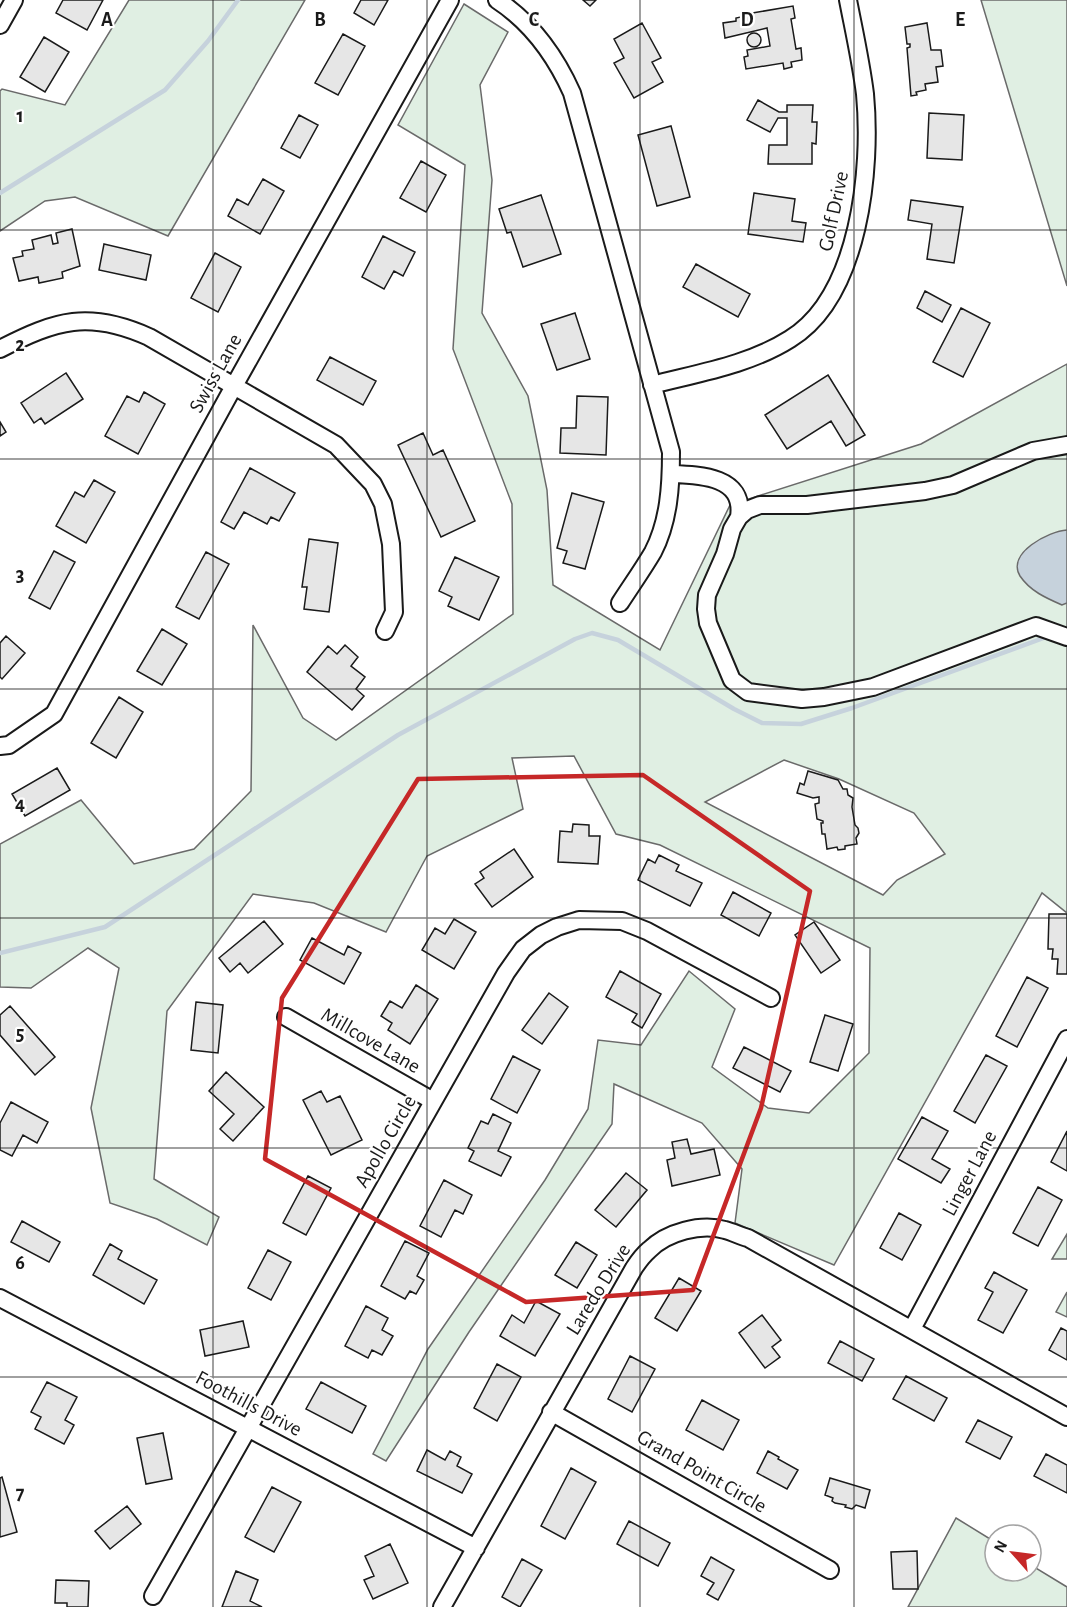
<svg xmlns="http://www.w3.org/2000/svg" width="1067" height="1607" font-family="'Alegreya Sans',sans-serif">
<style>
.green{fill:#e0efe3;stroke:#6a6a6a;stroke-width:1.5;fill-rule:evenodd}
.water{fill:#c6d2dc;stroke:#6a6a6a;stroke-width:1.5}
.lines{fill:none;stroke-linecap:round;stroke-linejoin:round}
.stream{stroke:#c6d2dc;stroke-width:4.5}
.building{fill:#e6e6e6;stroke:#1a1a1a;stroke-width:1.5}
.minor-casing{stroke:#1a1a1a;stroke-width:20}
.minor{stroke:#fff;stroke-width:16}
.marked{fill:none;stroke:#c62828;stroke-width:4.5;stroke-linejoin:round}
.grid{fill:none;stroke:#1a1a1a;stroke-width:1.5;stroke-opacity:0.55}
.labels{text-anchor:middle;stroke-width:4.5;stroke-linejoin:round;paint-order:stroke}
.street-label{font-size:21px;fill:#1a1a1a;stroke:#fff}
.grid-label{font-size:20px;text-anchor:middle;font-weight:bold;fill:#1a1a1a;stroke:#fff;stroke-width:4.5;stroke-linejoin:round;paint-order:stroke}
</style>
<rect width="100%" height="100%" fill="#fff"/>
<!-- green -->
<path class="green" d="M129,0H305L168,236L75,197L45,201L0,231V91L2,89L65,105Z
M981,0H1067V286Z
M464,4L508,32L480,85L492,180L482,313L528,396L547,490L553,585L660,650L730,505L921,444L1067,364V913L1042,893L834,1265L735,1223L742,1169L702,1123L614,1084L612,1124L469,1332L386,1461L373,1454L428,1349L545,1180L588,1109L598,1040L641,1045L689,971L735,1009L712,1067L768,1108L809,1113L869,1053L870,948L660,845L616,834L574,756L512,758L523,809L427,856L386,932L314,903L253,894L167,1011L154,1179L219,1217L207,1245L157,1219L110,1203L91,1108L119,968L88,948L31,988L0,987V844L81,800L134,864L194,849L251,791L253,625L303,718L336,740L513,614L512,504L453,349L465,165L398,125ZM784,760L839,779L914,813L945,854L897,880L883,895L705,802Z
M1067,1234V1259H1052Z
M1067,1292V1317L1056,1312Z
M956,1518L995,1542V1571H1031V1565L1067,1587V1607H908Z"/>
<!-- water -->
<path class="water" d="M1067,530V603L1062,605C1046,598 1030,591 1020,576C1006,553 1049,531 1067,530Z"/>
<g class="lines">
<!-- stream -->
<path class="stream" d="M0,193L165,90L208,41L238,0
M0,953L105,927L398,735L575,639L592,633L618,640L734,709L762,723L801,724L852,708L1049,636"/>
</g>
<!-- building -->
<path class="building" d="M63,0H103L87,30L56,13Z
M361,0H388L374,25L354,13Z
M583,0H596L590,6Z
M793,6L795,18L791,19L796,49L801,48L802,60L791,62L792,67L784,69L783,63L746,69L744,57L748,56L747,50L770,46L767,28L725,38L723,23L736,21V18L741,17V15Z
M642,23L661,58L652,62L663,82L634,98L614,63L624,58L614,39Z
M927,23L931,50H941L943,66L936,67L938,82L925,84L926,90L916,92L917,95L911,96L907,48L910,47V44H907L905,27Z
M747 40a7 7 0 1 1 14 0a7 7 0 1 1-14 0Z
M343,34L365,46L338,95L315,83Z
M44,37L69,52L45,92L20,77Z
M758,100L779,112H787V105H813L812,122H817L816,144L812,143V164H768L769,145H787V118H778L770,132L747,120Z
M929,113L964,115L962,160L927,158Z
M299,115L318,125L300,158L281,148Z
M671,126L690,197L657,206L638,135Z
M421,161L446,175L426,212L400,198Z
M263,179L284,191L260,234L228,216L237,199L248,205Z
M754,193L795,199L792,221L806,223L803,242L748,234Z
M541,195L561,254L523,267L511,232L507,233L499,209Z
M911,200L963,207L954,263L927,259L932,224L908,220Z
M72,229L80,266L62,272L63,278L39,283L38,277L19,281L13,258L23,256L22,251L34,249L32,240L51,235L53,244L58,243L56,233Z
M383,236L415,252L403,276L394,271L384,289L362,277Z
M104,244L151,255L146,280L99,270Z
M215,253L241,267L218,312L191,298Z
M696,264L750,294L738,317L683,287Z
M925,291L951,305L942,322L917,308Z
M961,308L990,323L963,377L933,362Z
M575,313L590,359L557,370L541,324Z
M330,357L376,381L363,405L317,380Z
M66,373L83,399L45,424L41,418L34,423L21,403Z
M828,375L865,435L846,446L831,421L787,449L765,415Z
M144,392L165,404L138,454L105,436L127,396L139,402Z
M577,396L608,397L606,455L560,453L561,428H576Z
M0,422L6,432L0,436Z
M423,433L433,455L443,450L475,521L441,537L398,445Z
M250,468L295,493L279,521L271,517L267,524L244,512L234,529L221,522Z
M94,480L115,492L86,543L56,526L75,492L84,497Z
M572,493L604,502L585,569L563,563L567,551L557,548Z
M309,539L338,543L329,612L304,609L307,587H302Z
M54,551L75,562L50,609L29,598Z
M206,552L229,564L199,619L176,607Z
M455,557L499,577L479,620L448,606L452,597L439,591Z
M162,629L187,644L162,685L137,671Z
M6,636L25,653L2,679L0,677V643Z
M345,645L358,657L351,666L365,677L356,689L364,696L352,710L307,672L328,646L337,654Z
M119,697L143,712L116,758L91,743Z
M57,768L70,790L25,816L12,794Z
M808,771L838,780L843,789H847L848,795L853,798L852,807L855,825L858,828L859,833L856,838L857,844L845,846V849L838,850L837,847L827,849L825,834H822L821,823H823V821L817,819L815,804L819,803V797L813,798L797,793L800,783L804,785Z
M573,824L589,825V836H600L598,864L558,862L560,831L572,832Z
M514,849L533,877L492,907L475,884L484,878L480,872Z
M659,855L679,865L676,871L702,883L690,906L638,880L648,859L655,863Z
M733,892L771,913L759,936L721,915Z
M1049,914H1067V974H1057L1058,959H1052L1053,949H1048Z
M454,919L476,932L454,969L422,950L435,928L445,934Z
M264,921L283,944L248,973L240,963L230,972L219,958Z
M814,922L840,960L821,973L795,935Z
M312,938L344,955L348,946L361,953L344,984L300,960Z
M620,971L661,994L642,1028L632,1022L637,1014L606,997Z
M1027,977L1048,988L1017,1047L996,1036Z
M416,985L438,999L410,1044L388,1030L392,1023L381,1016L390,1001L402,1008Z
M549,993L568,1007L542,1044L522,1030Z
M196,1002L223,1005L218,1053L191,1050Z
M10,1006L55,1057L35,1075L0,1035V1015Z
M825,1015L853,1024L838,1071L810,1062Z
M744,1047L791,1071L780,1092L733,1068Z
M986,1055L1007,1066L975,1123L954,1111Z
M513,1056L540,1070L517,1113L491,1099Z
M226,1072L264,1107L233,1141L220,1129L234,1114L209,1091Z
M321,1091L327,1102L340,1096L362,1140L331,1155L303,1100Z
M11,1102L48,1122L37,1143L23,1135L12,1156L0,1150V1123Z
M493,1114L511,1123L498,1151L511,1157L501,1176L469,1161L474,1151L468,1148L481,1121L488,1124Z
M922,1117L948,1131L932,1159L950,1169L941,1183L898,1159Z
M1067,1131V1171L1051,1162Z
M687,1139L691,1154L714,1149L720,1175L672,1186L667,1160L675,1158L672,1142Z
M626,1173L647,1190L616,1227L595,1210Z
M308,1176L331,1188L306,1235L283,1223Z
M444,1180L472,1195L463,1214L455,1210L441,1237L420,1226Z
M1038,1187L1062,1200L1038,1246L1013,1233Z
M899,1213L921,1225L902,1260L880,1248Z
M22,1221L60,1242L49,1262L11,1242Z
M405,1241L429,1253L417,1276L424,1280L416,1294L410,1291L405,1299L381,1286Z
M576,1242L597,1255L577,1288L555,1275Z
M110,1244L122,1251L118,1259L157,1280L144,1304L93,1275Z
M268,1250L291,1262L271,1300L248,1288Z
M994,1272L1027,1290L1003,1333L978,1320L993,1292L985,1288Z
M679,1278L701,1291L677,1331L655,1318Z
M536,1301L560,1314L535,1356L500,1336L512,1315L524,1323Z
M366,1306L388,1318L382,1330L393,1336L382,1355L372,1350L368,1358L345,1346Z
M762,1315L781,1340L772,1347L780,1357L765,1368L739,1333Z
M243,1321L249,1347L205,1356L200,1330Z
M1061,1328L1067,1331V1360L1049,1350Z
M840,1341L874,1359L862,1381L828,1363Z
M630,1356L655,1369L632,1412L608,1399Z
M497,1364L521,1377L497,1421L474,1408Z
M906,1376L947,1398L934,1421L893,1399Z
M47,1382L77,1397L65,1420L74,1425L64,1444L35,1429L41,1417L31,1412Z
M321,1382L366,1406L352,1433L306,1409Z
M702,1400L739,1420L723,1450L686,1430Z
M978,1420L1012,1437L1000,1459L966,1442Z
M163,1433L172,1479L146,1484L137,1438Z
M427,1450L445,1460L450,1451L461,1457L457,1466L472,1474L462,1493L417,1471Z
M768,1451L779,1457L778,1459L798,1470L787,1489L757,1473Z
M1046,1454L1067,1465V1493L1034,1476Z
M571,1468L596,1482L565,1539L541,1526Z
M2,1477L17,1532L0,1537V1478Z
M830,1478L870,1490L865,1508L856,1505L852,1509L845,1507L846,1505L835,1503L832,1501L833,1498L825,1495Z
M272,1487L301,1502L274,1552L245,1537Z
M127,1506L141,1524L110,1549L95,1531Z
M629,1521L670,1543L658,1566L617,1544Z
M390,1544L408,1583L373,1599L364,1580L374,1576L365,1556Z
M917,1551L918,1589H893L891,1552Z
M711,1557L734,1570L718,1600L707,1594L714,1583L701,1576Z
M522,1559L542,1570L520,1607L502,1597Z
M236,1571L258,1580L250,1601L262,1607H222Z
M56,1580L89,1581L88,1607H67V1603H55Z"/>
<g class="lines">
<defs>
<path id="minor" d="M497,0C532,23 555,55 572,93L671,452C671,486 669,521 653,552C643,569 631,586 620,603
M0,25L14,0
M0,349C56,320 89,310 149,337L336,445L373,484L383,504L391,544L394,612L385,631
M652,385C698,373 749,365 790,339C860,296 872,168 865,94C861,62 854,31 848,0
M1067,445L1033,451L953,485L925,491L807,505H760L747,510L739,517L732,529L725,554L707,595L706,609L708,623L732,680L748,692L802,699L824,697L873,687L1036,626L1067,637
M671,474C700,475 745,476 739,517
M0,746L9,745L54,714L234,386L450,0
M286,1017L433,1101
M0,1298L476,1548
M912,1329L1067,1039
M551,1412L830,1570
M153,1596L506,973L523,949L541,935L557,927L579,920L622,921L647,931L771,998
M442,1607L634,1268C638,1262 643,1255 649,1250C667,1232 701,1223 725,1230C733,1232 740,1236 748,1238L1067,1417"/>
</defs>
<!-- minor casing -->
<use href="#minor" class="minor-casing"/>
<!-- minor -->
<use href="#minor" class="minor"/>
</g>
<!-- marked area -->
<path class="marked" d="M643,775L810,891L761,1108L693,1290L526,1302L265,1159L282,998L418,779Z"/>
<!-- grid -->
<path class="grid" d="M213,0V1607M427,0V1607M640,0V1607M854,0V1607M0,230H1067M0,459H1067M0,689H1067M0,918H1067M0,1148H1067M0,1377H1067"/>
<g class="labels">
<!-- street labels -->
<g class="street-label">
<text transform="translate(833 211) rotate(-78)" y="7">Golf Drive</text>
<text transform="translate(215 373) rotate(-61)" y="7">Swiss Lane</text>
<text transform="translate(371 1040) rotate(30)" y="7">Millcove Lane</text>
<text transform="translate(385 1141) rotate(-60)" y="7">Apollo Circle</text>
<text transform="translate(969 1173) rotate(-62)" y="7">Linger Lane</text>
<text transform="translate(598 1289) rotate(-58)" y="7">Laredo Drive</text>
<text transform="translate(249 1403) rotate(28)" y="7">Foothills Drive</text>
<text transform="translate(702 1471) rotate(30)" y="7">Grand Point Circle</text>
</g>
</g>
<g class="grid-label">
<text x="107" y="26">A</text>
<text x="320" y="26">B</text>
<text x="534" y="26">C</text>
<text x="747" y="26">D</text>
<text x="960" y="26">E</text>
<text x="20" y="122">1</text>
<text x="20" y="351">2</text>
<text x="20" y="581">3</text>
<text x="20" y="810">4</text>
<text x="20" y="1040">5</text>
<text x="20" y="1269">6</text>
<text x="20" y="1499">7</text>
</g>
<!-- north arrow -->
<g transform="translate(1013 1553) rotate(298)"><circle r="28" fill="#ffffff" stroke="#a3a3a3" stroke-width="1.5"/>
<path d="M0-4.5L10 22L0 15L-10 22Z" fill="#c62828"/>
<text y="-9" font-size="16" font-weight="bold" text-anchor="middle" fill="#1a1a1a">N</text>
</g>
</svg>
